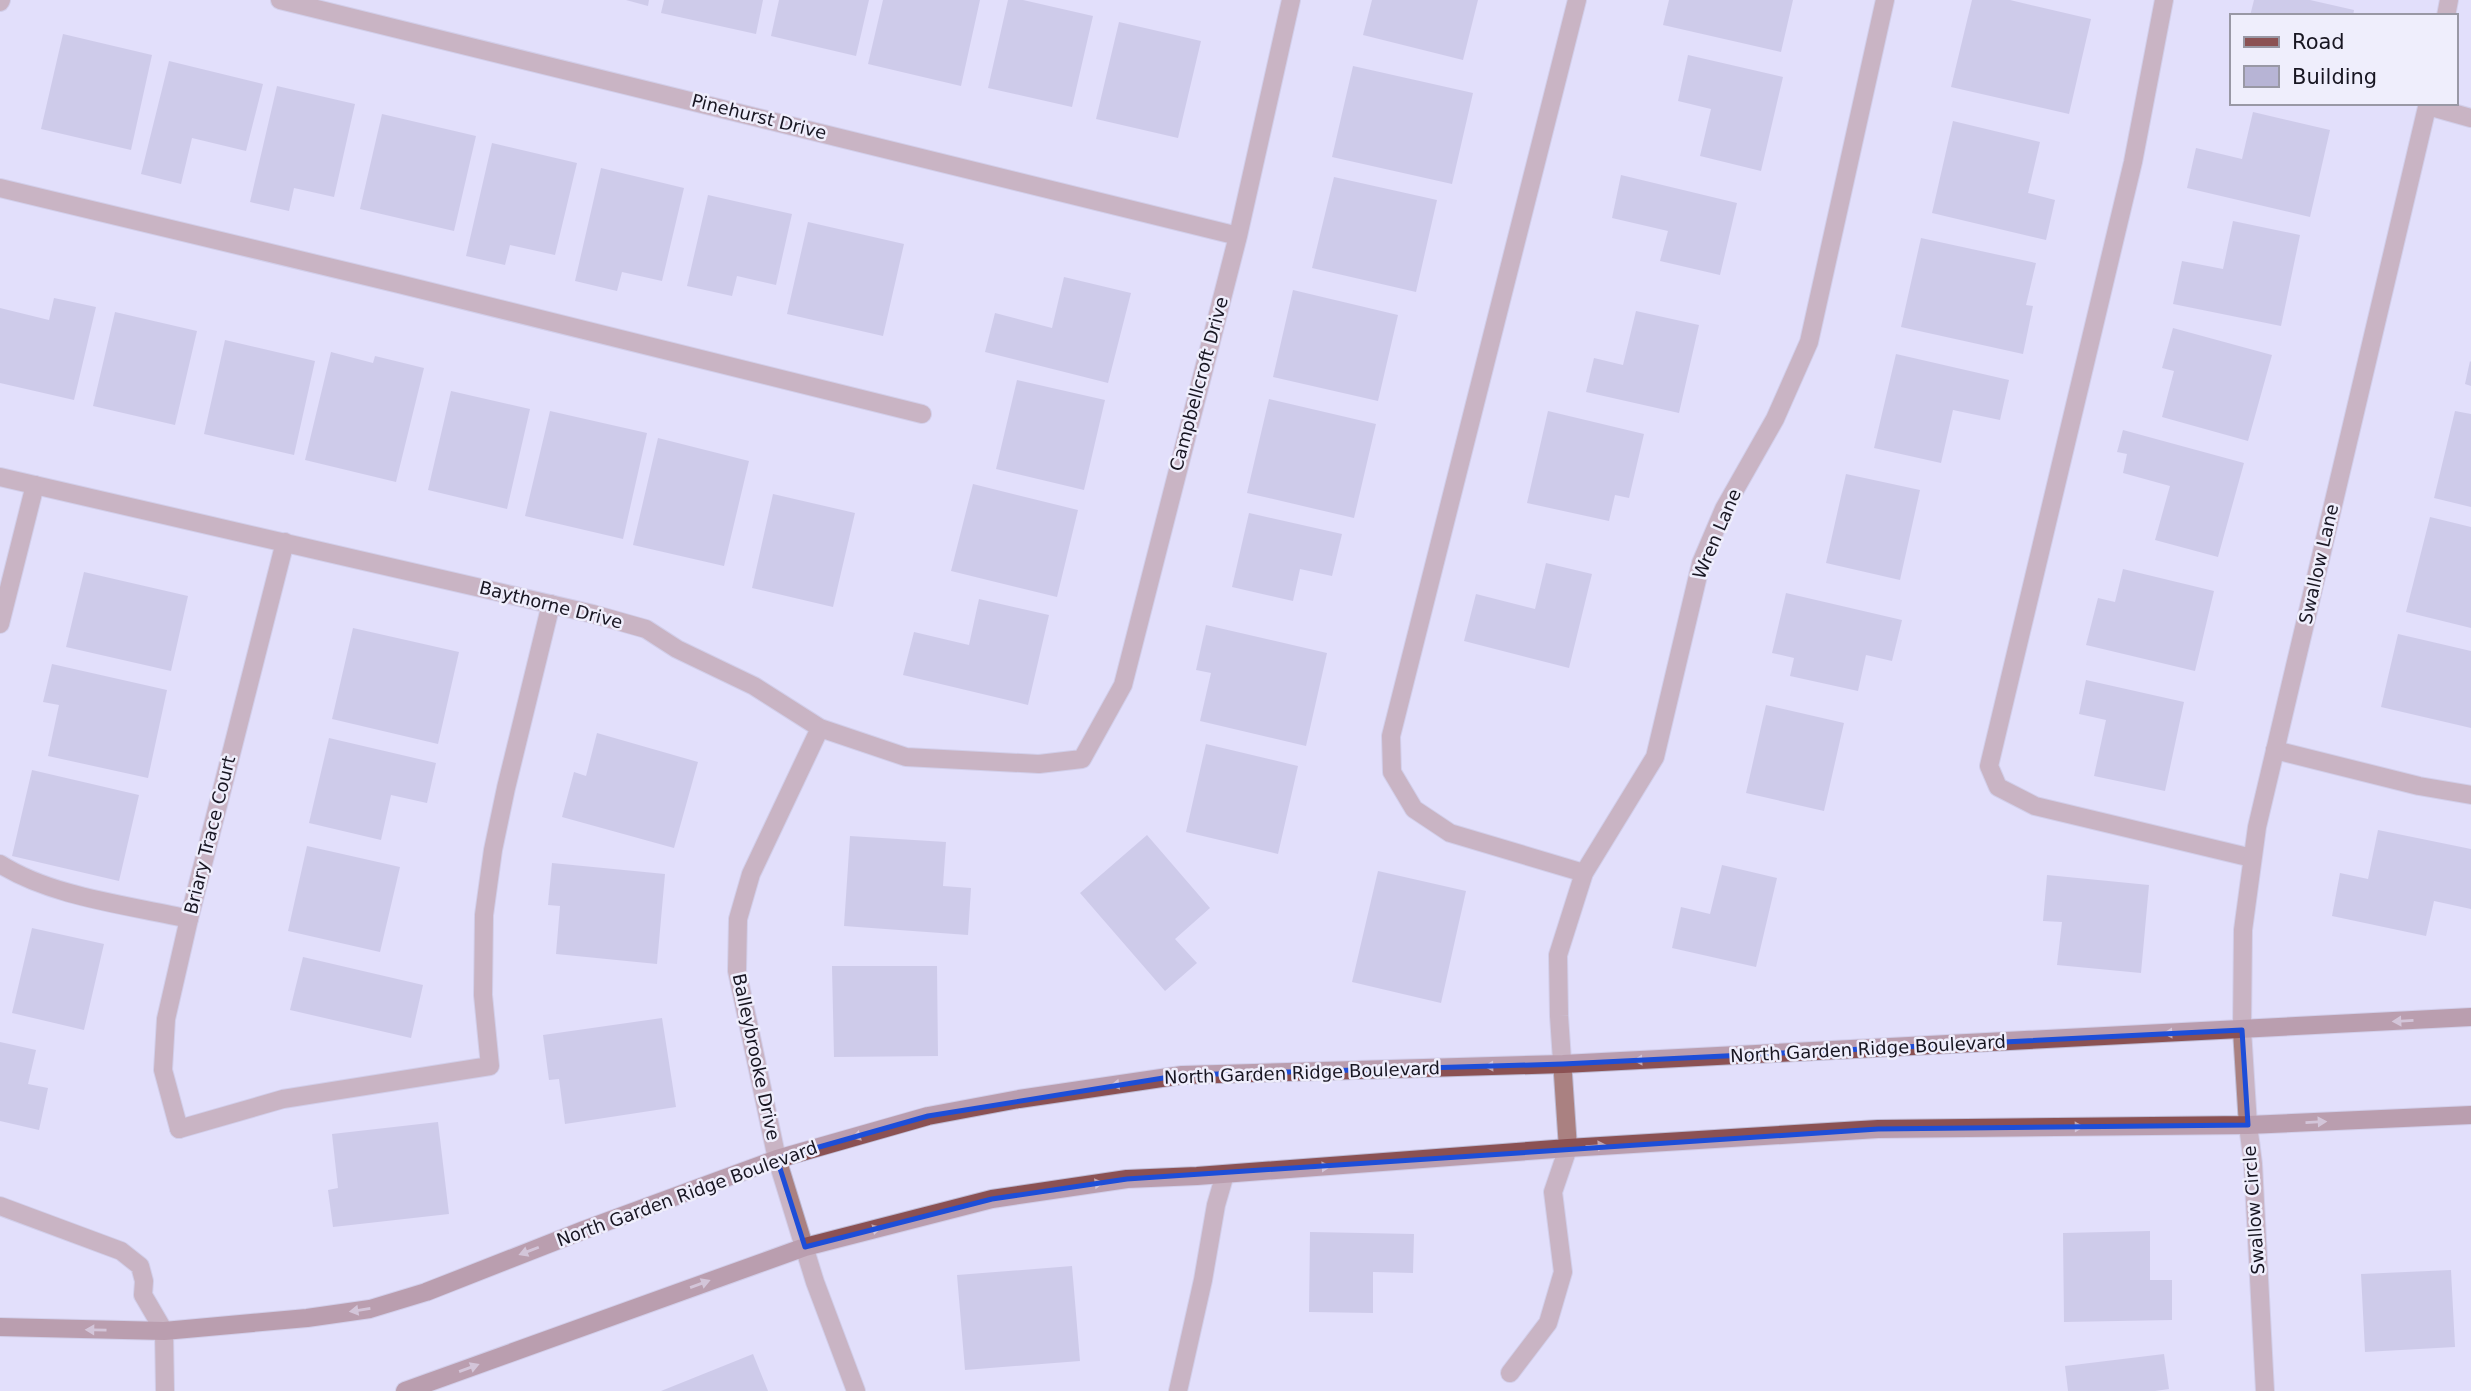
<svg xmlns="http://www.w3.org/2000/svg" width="2471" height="1391" font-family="'DejaVu Sans',sans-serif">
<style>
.building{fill:#b7b4d5}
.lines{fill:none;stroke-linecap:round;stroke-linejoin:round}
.service-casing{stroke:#bebbd4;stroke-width:20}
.minor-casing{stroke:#bebbd4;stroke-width:20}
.secondary-casing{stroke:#bebbd4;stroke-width:20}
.service{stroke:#aa8181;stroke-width:18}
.minor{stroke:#aa8181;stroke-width:18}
.secondary{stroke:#8b5153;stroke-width:18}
.oneway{fill:#c2a7b0}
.marked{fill:none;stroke:#1d4ed8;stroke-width:5;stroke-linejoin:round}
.labels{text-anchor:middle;stroke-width:5;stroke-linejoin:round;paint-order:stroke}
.street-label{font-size:18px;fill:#181622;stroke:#efeefc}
</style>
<rect width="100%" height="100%" fill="#e2dffb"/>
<!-- building -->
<path class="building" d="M626,0H649L648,6Z
M664,0H763L756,34L661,13Z
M779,0H869L856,56L771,36Z
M883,0H980L961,86L868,64Z
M1008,0H1023L1093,16L1072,107L988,88Z
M1372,0H1478L1463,60L1363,35Z
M1669,0H1793L1781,52L1663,25Z
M1972,0H2010L2091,19L2069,114L1951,87Z
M2254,0H2310L2354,10L2353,16H2250Z
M1119,22L1201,41L1178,138L1096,119Z
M63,34L152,55L131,150L41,129Z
M1688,55L1783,77L1761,171L1700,156L1711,109L1678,101Z
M169,61L263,84L246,151L192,138L181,184L141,174Z
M1353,66L1473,93L1452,184L1332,157Z
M277,86L355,104L334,197L294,188L289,211L250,202Z
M2253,112L2330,130L2310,217L2187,188L2196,148L2242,159Z
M382,114L476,136L454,231L360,209Z
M1953,121L2040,142L2028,193L2055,200L2046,240L1932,213Z
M492,143L577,163L555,255L510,245L505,265L466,256Z
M601,168L684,188L662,281L622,272L617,291L575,281Z
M1621,175L1737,203L1720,275L1660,261L1668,231L1612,218Z
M1334,177L1437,200L1416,292L1312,268Z
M708,195L792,214L776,285L737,276L732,296L687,286Z
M2233,221L2300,235L2281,326L2173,304L2182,261L2223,269Z
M808,222L904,244L883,336L787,314Z
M1921,238L2036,263L2026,305L2033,306L2023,354L1901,327Z
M1064,277L1131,293L1108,383L985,352L995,313L1052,328Z
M1293,290L1398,315L1378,401L1273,377Z
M54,298L96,307L74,400L0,383V308L49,320Z
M1636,311L1699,325L1679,413L1586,392L1594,358L1623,365Z
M115,312L197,331L175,425L93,406Z
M2173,328L2272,355L2248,441L2162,417L2174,371L2162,368Z
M225,340L315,361L294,455L204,434Z
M331,352L373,363L375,356L424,368L396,482L305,460Z
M1896,354L2009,380L2000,420L1953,410L1941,463L1874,448Z
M2470,361L2471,362V386L2465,384Z
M1017,380L1105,400L1084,490L996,469Z
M451,391L530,409L507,509L428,490Z
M1269,399L1376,424L1354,518L1247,493Z
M550,411L647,433L623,539L525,516Z
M1548,411L1644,434L1629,498L1615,495L1609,521L1527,503Z
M2455,411L2471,414V507L2434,498Z
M2123,430L2244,463L2218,557L2155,540L2170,486L2123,473L2127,454L2117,452Z
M658,438L749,461L724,566L633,545Z
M1846,474L1920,490L1900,580L1826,563Z
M973,484L1078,510L1057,597L951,571Z
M773,494L855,513L833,607L752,588Z
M1249,513L1342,534L1332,576L1300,569L1293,601L1232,587Z
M2430,517L2471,527V628L2406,612Z
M1546,563L1592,574L1569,668L1464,641L1476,594L1535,609Z
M2123,569L2214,591L2195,671L2086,645L2098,598L2115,602Z
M84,572L188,596L171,671L66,647Z
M1786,593L1902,620L1892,661L1866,655L1858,691L1790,676L1794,658L1772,653Z
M979,599L1049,615L1028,705L903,675L914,632L969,645Z
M1206,625L1327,653L1306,746L1200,721L1211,673L1196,670Z
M353,628L459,652L438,744L332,719Z
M2398,634L2471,651V728L2381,707Z
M52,664L167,690L148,778L48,756L59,705L43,702Z
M2086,680L2184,702L2165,791L2094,776L2106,720L2079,714Z
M1766,705L1844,723L1824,811L1746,793Z
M597,733L698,762L674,848L562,817L574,772L586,776Z
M329,738L436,763L427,803L391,795L381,840L309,823Z
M1206,744L1298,766L1278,854L1186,832Z
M32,770L139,795L119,881L12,856Z
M2378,830L2471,849V909L2434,901L2426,936L2332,916L2340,873L2368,879Z
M1147,835L1210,908L1175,939L1197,963L1165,991L1080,893Z
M850,836L946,842L943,886L971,888L968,935L844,926Z
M307,846L400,867L380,952L288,931Z
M552,863L665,874L657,964L556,954L560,906L548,905Z
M1722,865L1777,878L1756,967L1672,948L1681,907L1710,914Z
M1378,871L1466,891L1441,1003L1352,982Z
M2047,875L2149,885L2141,973L2057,965L2062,922L2043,921Z
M32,928L104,944L84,1030L12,1013Z
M303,957L423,985L411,1038L290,1010Z
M832,966H937L938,1056L834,1057Z
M662,1018L676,1107L565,1124L559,1079L549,1080L543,1035Z
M0,1042L36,1050L28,1084L48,1088L39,1130L0,1121Z
M438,1122L449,1214L333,1227L328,1190L338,1188L332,1134Z
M2150,1231V1280H2172V1320L2064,1322L2063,1233Z
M1310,1232L1414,1234L1413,1273L1373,1272V1313L1309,1312Z
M1072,1266L1080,1361L965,1370L957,1275Z
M2451,1270L2455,1347L2365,1352L2361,1274Z
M753,1354L768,1391H661Z
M2164,1354L2169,1389L2155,1391H2068L2065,1366Z"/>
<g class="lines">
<defs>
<path id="service" d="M1577,0L1391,736L1392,772L1414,809L1450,833L1584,873
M2164,0L2133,162L1989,766L1998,787L2035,806L2252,858
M2428,106L2471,118
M0,188L399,284L922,414
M0,624L35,485
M2275,750L2419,786L2471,795
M0,864C52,897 128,905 189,919
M179,1129L283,1099L490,1066L483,995L484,915L493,850L506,788L551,604
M1178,1391L1203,1280L1216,1205L1225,1174"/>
<path id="minor" d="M280,0L1238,236
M0,2L1,0
M2446,16L2449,0
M0,477L593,614L646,629L677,649L754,686L820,728L906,757L1039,764L1082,759L1123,685L1238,236L1291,0
M820,728L751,874L738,919L737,971L777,1159L815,1282L856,1391
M179,1129L163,1070L166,1019L189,919L285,542
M0,1206L121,1251L140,1266L144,1281L143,1295L164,1331L165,1391
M1510,1373L1548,1323L1563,1272L1553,1192L1568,1148L1559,1016L1558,955L1584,873L1655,757L1701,563L1724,509L1775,419L1809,342L1885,0
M2265,1391L2253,1164L2248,1125L2242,1030L2243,930L2257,827L2428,103"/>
<path id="secondary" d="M0,1327L164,1331L307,1318L370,1309L426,1292L584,1230L777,1159L928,1116L1019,1099L1182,1075L1563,1064L2471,1017
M405,1391L805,1247L992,1199L1127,1179L1197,1176L1568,1148L1878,1129L2248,1125L2471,1115"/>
</defs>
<!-- service casing -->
<use href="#service" class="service-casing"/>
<!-- minor casing -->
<use href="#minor" class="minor-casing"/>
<!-- secondary casing -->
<use href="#secondary" class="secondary-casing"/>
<!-- service -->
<use href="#service" class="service"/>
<!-- minor -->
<use href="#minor" class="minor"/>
<!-- secondary -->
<use href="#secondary" class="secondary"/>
</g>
<!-- one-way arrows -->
<defs><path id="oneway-solid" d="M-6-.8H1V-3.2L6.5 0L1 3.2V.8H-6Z" transform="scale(1.75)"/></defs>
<g class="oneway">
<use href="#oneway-solid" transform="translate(2403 1021) rotate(177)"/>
<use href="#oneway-solid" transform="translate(2174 1033) rotate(177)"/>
<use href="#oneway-solid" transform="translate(1644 1060) rotate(177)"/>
<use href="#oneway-solid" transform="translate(1495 1066) rotate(178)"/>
<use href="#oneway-solid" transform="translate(1121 1084) rotate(171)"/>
<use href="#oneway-solid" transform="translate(2316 1122) rotate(-3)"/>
<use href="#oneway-solid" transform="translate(2073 1127) rotate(-1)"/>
<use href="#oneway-solid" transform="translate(862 1135) rotate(164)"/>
<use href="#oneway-solid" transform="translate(1596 1146) rotate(-4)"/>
<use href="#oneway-solid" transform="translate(1320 1167) rotate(-4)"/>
<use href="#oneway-solid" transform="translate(1093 1184) rotate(-8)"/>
<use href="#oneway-solid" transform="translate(871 1230) rotate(-14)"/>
<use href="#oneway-solid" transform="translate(529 1251) rotate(159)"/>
<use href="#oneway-solid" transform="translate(700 1284) rotate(-20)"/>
<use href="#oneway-solid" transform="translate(360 1310) rotate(171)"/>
<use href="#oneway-solid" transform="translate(96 1330) rotate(-179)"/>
<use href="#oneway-solid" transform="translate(469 1368) rotate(-20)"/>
</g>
<!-- marked area -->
<path d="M0 0H2471V1391H0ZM2242,1030L2248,1125L1878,1129L1127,1179L992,1199L805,1247L777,1159L928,1116L1182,1075L1563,1064Z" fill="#e2dffb" fill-opacity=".55" fill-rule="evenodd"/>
<path class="marked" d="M2242,1030L2248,1125L1878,1129L1127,1179L992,1199L805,1247L777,1159L928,1116L1182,1075L1563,1064Z"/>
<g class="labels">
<!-- street labels -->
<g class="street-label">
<text transform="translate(759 117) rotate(14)" y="6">Pinehurst Drive</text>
<text transform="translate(1199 384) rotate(-75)" y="6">Campbellcroft Drive</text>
<text transform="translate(1717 534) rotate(-67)" y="6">Wren Lane</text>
<text transform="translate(2319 564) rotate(-77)" y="6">Swallow Lane</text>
<text transform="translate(551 605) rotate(14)" y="6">Baythorne Drive</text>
<text transform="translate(210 835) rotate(-76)" y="6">Briary Trace Court</text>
<text transform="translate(1868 1049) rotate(-3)" y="6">North Garden Ridge Boulevard</text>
<text transform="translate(756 1057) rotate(78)" y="6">Balleybrooke Drive</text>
<text transform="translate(1302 1073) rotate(-2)" y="6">North Garden Ridge Boulevard</text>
<text transform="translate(687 1194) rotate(-20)" y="6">North Garden Ridge Boulevard</text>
<text transform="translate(2254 1210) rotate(-94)" y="6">Swallow Circle</text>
</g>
</g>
<!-- legend -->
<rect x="2230" y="14" width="228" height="91" fill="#efeefc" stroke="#9998a5" stroke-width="2"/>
<rect x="2244" y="37" width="35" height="10" fill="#8b5153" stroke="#9998a5" stroke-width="2"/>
<text x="2292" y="49" font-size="21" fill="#181622">Road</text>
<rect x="2244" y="66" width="35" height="21" fill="#b7b4d5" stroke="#9998a5" stroke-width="2"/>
<text x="2292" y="84" font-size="21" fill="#181622">Building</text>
</svg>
